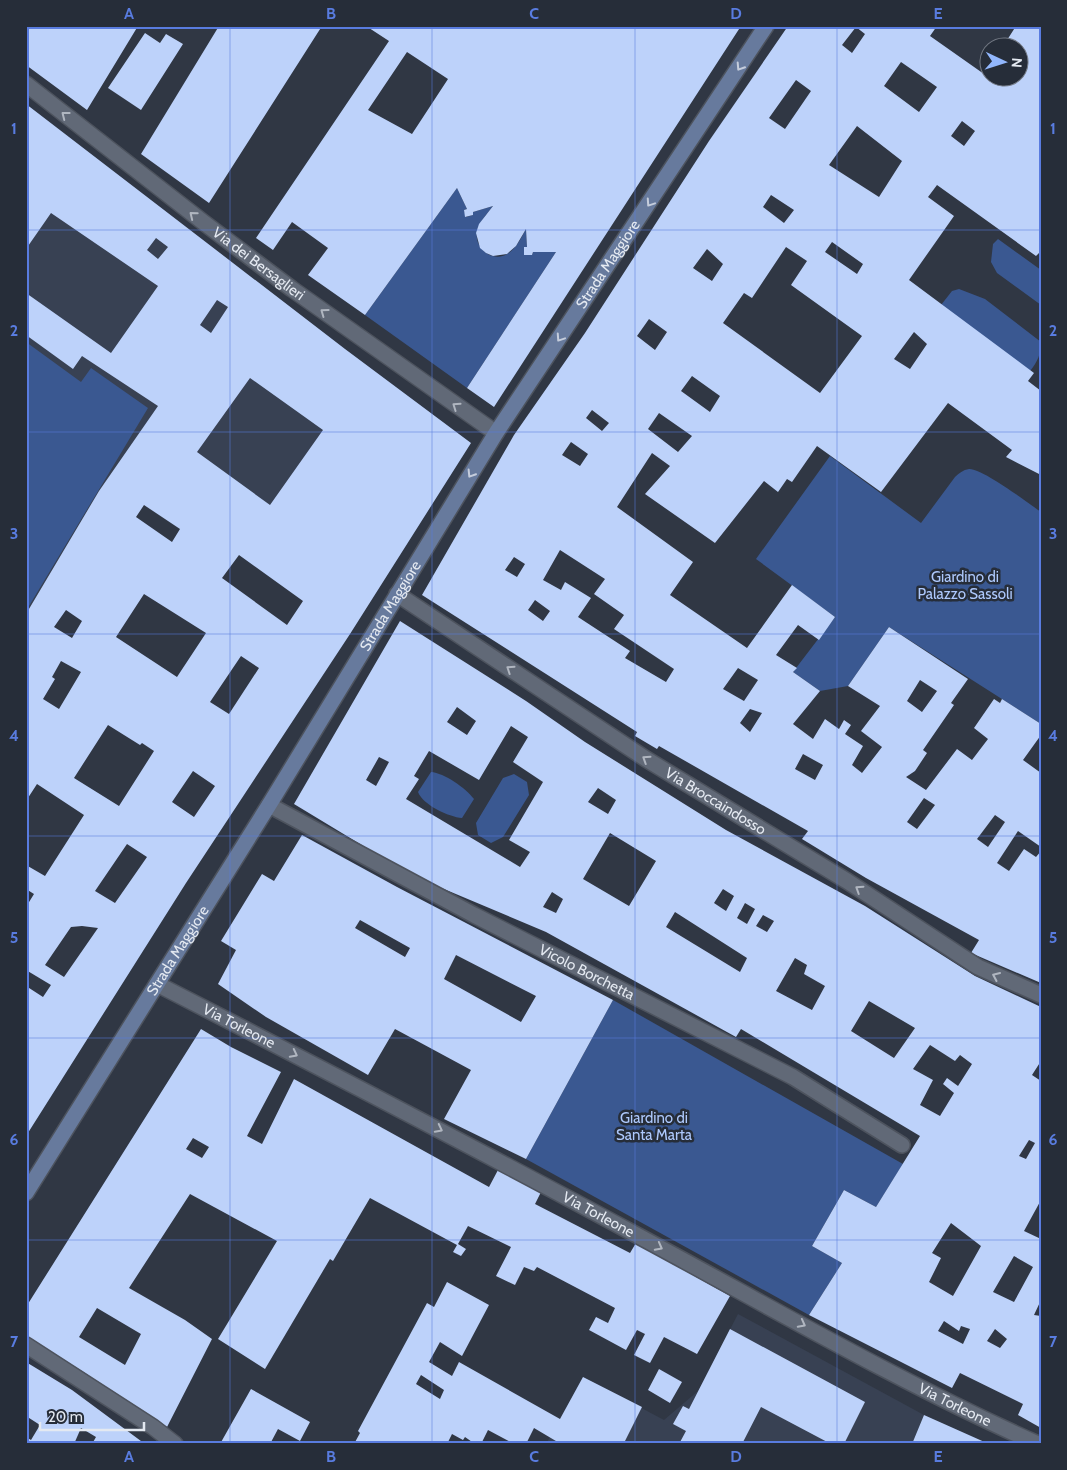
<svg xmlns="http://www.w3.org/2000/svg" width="1067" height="1470" font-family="Cabin,sans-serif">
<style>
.built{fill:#384153}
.green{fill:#3a5891}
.building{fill:#bdd2fa;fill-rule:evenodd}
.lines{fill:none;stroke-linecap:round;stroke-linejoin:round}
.lane-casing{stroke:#4d535e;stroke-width:18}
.street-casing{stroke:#4d535e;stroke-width:18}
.secondary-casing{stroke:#4d535e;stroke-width:18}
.lane{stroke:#616977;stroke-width:15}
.street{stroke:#616977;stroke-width:15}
.secondary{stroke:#677a9d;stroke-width:15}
.oneway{stroke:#c5cddc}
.oneway2{stroke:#b0b6c0}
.grid{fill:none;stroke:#597ce0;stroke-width:1;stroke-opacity:0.55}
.labels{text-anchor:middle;stroke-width:5;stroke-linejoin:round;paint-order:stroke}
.street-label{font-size:15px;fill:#e4e9f1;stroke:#262d39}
.park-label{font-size:15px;fill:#aec9fd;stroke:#262d39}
.neatline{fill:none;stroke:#597ce0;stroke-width:2}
.grid-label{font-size:16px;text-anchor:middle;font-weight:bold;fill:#597ce0}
</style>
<rect width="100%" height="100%" fill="#303744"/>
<!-- built -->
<path class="built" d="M26,104L345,349L471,443L350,634L116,467L99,491L26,614Z
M738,1314L924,1415L912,1444H546L583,1377L664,1420L698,1391Z"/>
<!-- green -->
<path class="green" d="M457,188L467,209L464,210L466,217L473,215V212L493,206C487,214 479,222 477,232C474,248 493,263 507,254C516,249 521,238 526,229L527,247L524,248V255H532L533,252H556L467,388L365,315Z
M998,239L1041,270V305L997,273L991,262L993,244Z
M959,289L985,299L1041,342C1041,354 1038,361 1030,371L941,305L952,291Z
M26,342L81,382L91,368L148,408L26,611Z
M830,456L921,523L955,477C959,473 963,470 969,469C982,468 1028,503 1041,512V724L889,627L848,686L820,691L793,672L835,617L756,559Z
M431,772C444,773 466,788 474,799L462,818C449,817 423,805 418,792Z
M514,774L527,782L529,795L503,837L491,843L478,835L476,823L503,778Z
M613,1000L903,1164L876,1207L844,1190L812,1246L842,1263L809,1315L526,1159Z"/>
<!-- building -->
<path class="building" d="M26,26H138L87,110L26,65Z
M219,26H322L209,203L141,154Z
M366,26H741L494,407L467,388L556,252H533L532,255H524V247H527L526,229L516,246L507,254L493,256L486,253L480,248L476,233L479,224L493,206L473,212V215L465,217L464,210L467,209L457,188L365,315L308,275L328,248L292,222L273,250L256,238L389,41ZM407,52L448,79L412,134L368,110Z
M788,26H937L930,36L984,74L990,66V78H1020V48H1002L1016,26H1041V255L1039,253L1036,256L937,185L928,197L954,216L909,280L1034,373L1028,381L1041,391V475L1006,457L1012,450L948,403L881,492L817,446L792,482L787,479L778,492L764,481L715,543L645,494L670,466L652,453L617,507L693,562L670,595L747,648L792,585L835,617L819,640L798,625L776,655L797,668L793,672L820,691L793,724L813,739L825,719L839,729L844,720L851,725L845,734L863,746L852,765L862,773L882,747L861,731L880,706L848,686L889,627L968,679L951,703L954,705L923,750L927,753L915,771L906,777L926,790L957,749L972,760L988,739L974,728L994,699L1000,703L1002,699L1041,724V735L1023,760L1041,773V847L1018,831L997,863L1009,871L1024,849L1036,857L1041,851V983L971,953L979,940L866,878L802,839L808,831L659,746L657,749L635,736L637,732L422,595L514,435L585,333L709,141ZM856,27L865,34L852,53L842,45ZM901,62L937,87L919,112L884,86ZM796,80L811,91L785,129L769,118ZM962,121L975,131L964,146L951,136ZM857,126L902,161L879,197L829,165ZM771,195L794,210L784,223L763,207ZM832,242L863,264L857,274L825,252ZM786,247L807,261L791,285L862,336L820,393L723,323L744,293L752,298ZM707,249L723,264L712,281L693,268ZM649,319L667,332L655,350L637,336ZM914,332L927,344L910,369L894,359ZM692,376L720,396L710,412L681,391ZM592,410L609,423L602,431L586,418ZM659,413L692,436L678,452L648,429ZM571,442L588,454L580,466L562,455ZM560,550L605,579L594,594L624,615L614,629L674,669L666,682L625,658L630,651L578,617L591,598L565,582L561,590L543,580ZM514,557L525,564L517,577L505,570ZM535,600L550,611L543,621L528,610ZM738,668L758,680L744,701L723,689ZM920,680L937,691L922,712L907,701ZM750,709L762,713L750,732L740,723ZM803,754L823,765L815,780L795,769ZM924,798L935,805L917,829L907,822ZM995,815L1005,822L988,847L977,839Z
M145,33L160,43L166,34L183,44L141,110L108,88Z
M26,104L345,349L471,443L350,634L186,883L26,1136V986L43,997L51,985L26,970V907L34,894L26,889V865L45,876L84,815L37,784L26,801V614L99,491L158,406L82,356L73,369L26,335V293L111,353L158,286L51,213L26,249ZM156,238L168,247L158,259L147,250ZM217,300L228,307L211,333L200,325ZM250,378L323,430L270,505L197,452ZM144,505L180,529L172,542L136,517ZM239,555L303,601L287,625L222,578ZM144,594L206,633L177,677L116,637ZM66,610L82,621L72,638L54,627ZM241,656L259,668L229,714L210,702ZM61,661L81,672L59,709L43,699L55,679L52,677ZM108,725L140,745L142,743L154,751L119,806L74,778ZM193,771L215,786L194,817L172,802ZM127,844L147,857L115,903L95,891ZM82,926L98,928L64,977L45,965L71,927Z
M400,621L526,701L585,742L726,830L865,906L975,976L1041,1007V1061L1032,1075L1041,1081V1200L1024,1231L1041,1239V1300L1034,1315L1041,1316V1428L1018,1415L1023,1404L960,1373L952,1388L809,1315L842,1263L812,1246L844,1190L876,1207L920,1136L741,1029L736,1037L546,932L413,876L294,804ZM457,707L476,721L467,735L447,722ZM511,726L528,737L513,762L543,782L509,840L530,852L520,867L406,799L419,779L414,776L429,751L479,780ZM379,757L389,762L376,786L366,780ZM598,788L616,800L608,814L588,802ZM610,833L656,861L629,906L583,879ZM723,889L734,896L726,911L714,903ZM552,892L563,899L556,913L543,907ZM745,903L755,909L747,924L737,918ZM675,912L747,958L740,972L666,927ZM763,915L774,921L767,932L756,926ZM795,958L807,965L804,974L825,986L812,1010L776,991ZM869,1001L915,1028L894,1058L851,1031ZM930,1045L955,1061L960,1055L972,1064L958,1086L947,1078L943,1084L954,1093L940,1116L920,1105L933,1080L913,1069ZM1029,1140L1035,1143L1026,1159L1019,1156ZM951,1223L981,1246L953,1296L929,1282L941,1258L932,1253ZM1014,1256L1033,1267L1014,1302L993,1292ZM944,1321L959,1331L961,1326L970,1329L963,1344L938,1331ZM995,1329L1007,1339L1000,1348L987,1341Z
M302,835L397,887L613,1000L526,1159L444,1119L471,1070L395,1029L368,1075L266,1017L218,984L236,950L221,941L262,874L274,881ZM360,920L410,948L405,957L355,928ZM456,955L536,996L521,1022L444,979Z
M201,1029L231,1047L281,1072L247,1136L262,1144L294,1079L489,1187L498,1170L541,1192L535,1204L630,1253L636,1243L730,1296L697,1354L664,1337L650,1363L634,1355L645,1334L637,1330L626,1350L589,1330L596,1317L608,1323L615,1308L537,1267L534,1271L524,1267L515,1285L496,1276L511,1247L468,1226L458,1244L466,1249L461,1256L453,1252L457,1245L370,1198L333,1261L330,1259L265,1369L218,1339L277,1241L190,1194L129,1288L185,1320L212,1339L167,1427L139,1411L85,1373L26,1336V1307ZM193,1138L209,1147L202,1158L186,1149ZM97,1308L141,1334L125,1365L79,1337Z
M447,1282L489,1305L462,1356L440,1342L429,1362L452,1376L459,1362L560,1419L583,1377L642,1407L625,1441L630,1444H561L534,1428L526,1444H514L488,1430L481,1444H475L465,1437L463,1440L452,1434L447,1444H354L360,1433L358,1431L427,1303L434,1307ZM421,1375L444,1390L440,1399L416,1384Z
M730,1329L865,1402L844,1444H831L761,1407L742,1444H679L686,1431L673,1424L683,1406L689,1409Z
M26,1362L72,1390L145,1444H92L96,1437L81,1428L74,1444H26V1437L31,1440L40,1425L26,1416Z
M659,1369L682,1382L670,1403L648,1390Z
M251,1389L310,1422L300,1441L278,1429L270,1444H220Z
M924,1415L989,1444H912Z"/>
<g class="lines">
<defs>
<g id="lane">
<path id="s1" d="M26,84L203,222L292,289L496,433"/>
<path id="s2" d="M269,805L474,915L793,1077L902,1145"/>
<path d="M26,1345L153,1427L175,1444"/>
</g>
<g id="street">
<path id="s3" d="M397,594L646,759L847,881L978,967L1041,995"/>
<path id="s4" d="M157,984C321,1068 483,1152 644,1239C774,1309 903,1384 1038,1444"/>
</g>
<g id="secondary">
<path id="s5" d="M26,1193L269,805L496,433L766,26"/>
</g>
</defs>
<!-- lane casing -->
<use href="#lane" class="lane-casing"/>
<!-- street casing -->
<use href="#street" class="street-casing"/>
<!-- secondary casing -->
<use href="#secondary" class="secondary-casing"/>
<!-- lane -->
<use href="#lane" class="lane"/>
<!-- street -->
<use href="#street" class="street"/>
<!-- secondary -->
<use href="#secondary" class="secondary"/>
</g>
<!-- one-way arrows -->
<defs><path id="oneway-chevron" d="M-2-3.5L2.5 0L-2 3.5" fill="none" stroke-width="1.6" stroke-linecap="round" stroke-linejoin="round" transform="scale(1.25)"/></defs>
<g class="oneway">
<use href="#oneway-chevron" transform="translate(740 67) rotate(123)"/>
<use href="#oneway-chevron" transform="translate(650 203) rotate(124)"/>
<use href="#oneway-chevron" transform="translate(560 338) rotate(124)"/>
<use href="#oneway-chevron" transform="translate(471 474) rotate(122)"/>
</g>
<g class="oneway2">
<use href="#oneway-chevron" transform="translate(65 115) rotate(-142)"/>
<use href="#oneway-chevron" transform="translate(193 215) rotate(-141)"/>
<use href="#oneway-chevron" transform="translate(324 312) rotate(-144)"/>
<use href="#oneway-chevron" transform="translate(456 406) rotate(-145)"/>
<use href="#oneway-chevron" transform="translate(510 669) rotate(-146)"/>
<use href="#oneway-chevron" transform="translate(646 759) rotate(-147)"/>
<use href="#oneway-chevron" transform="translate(859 889) rotate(-147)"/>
<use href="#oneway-chevron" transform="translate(996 976) rotate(-156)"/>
<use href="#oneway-chevron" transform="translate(294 1054) rotate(27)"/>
<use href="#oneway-chevron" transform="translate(439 1129) rotate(27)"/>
<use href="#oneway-chevron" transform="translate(659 1247) rotate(28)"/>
<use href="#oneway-chevron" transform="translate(802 1324) rotate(28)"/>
</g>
<!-- grid -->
<path class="grid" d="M230,26V1444M432,26V1444M635,26V1444M837,26V1444M26,230H1041M26,432H1041M26,634H1041M26,836H1041M26,1038H1041M26,1240H1041"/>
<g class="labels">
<!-- street labels -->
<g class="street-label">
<text dy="5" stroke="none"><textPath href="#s1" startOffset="294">Via dei Bersaglieri</textPath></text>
<text dy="5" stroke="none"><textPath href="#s5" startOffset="1096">Strada Maggiore</textPath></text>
<text dy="5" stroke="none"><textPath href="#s5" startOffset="691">Strada Maggiore</textPath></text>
<text dy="5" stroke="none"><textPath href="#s3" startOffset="380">Via Broccaindosso</textPath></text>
<text dy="5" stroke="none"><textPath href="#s5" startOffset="286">Strada Maggiore</textPath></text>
<text dy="5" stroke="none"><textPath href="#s2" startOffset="359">Vicolo Borchetta</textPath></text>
<text dy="5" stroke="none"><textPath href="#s4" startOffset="92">Via Torleone</textPath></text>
<text dy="5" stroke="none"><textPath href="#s4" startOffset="498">Via Torleone</textPath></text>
<text dy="5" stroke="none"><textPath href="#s4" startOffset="902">Via Torleone</textPath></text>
</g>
<!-- park labels -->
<g class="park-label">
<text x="965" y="582">Giardino di<tspan x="965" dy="17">Palazzo Sassoli</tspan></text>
<text x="654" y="1123">Giardino di<tspan x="654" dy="17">Santa Marta</tspan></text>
</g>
</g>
<!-- border -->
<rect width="1067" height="1470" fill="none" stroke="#262d39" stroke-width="55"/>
<!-- north arrow -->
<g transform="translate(1004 62) rotate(94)"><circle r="24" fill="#262d39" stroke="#727883"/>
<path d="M0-4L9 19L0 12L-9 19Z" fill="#92b7fd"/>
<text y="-8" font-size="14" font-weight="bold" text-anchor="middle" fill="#e4e9f1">N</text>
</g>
<!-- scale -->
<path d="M40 1422v8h104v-8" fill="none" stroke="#e4e9f1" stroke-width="2.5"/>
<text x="48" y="1422" font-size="15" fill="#e4e9f1" stroke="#262d39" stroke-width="4" paint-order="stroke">20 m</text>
<rect x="28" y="28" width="1012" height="1414" class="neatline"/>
<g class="grid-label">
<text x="129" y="19">A</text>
<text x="331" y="19">B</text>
<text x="534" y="19">C</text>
<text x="736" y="19">D</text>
<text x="938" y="19">E</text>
<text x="14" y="134">1</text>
<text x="1053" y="134">1</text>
<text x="14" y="336">2</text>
<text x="1053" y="336">2</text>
<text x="14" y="539">3</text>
<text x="1053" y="539">3</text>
<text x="14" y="741">4</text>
<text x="1053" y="741">4</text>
<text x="14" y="943">5</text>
<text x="1053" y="943">5</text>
<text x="14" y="1145">6</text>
<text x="1053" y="1145">6</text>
<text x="14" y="1347">7</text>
<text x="1053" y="1347">7</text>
<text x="129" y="1462">A</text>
<text x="331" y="1462">B</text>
<text x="534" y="1462">C</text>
<text x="736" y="1462">D</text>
<text x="938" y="1462">E</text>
</g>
</svg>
